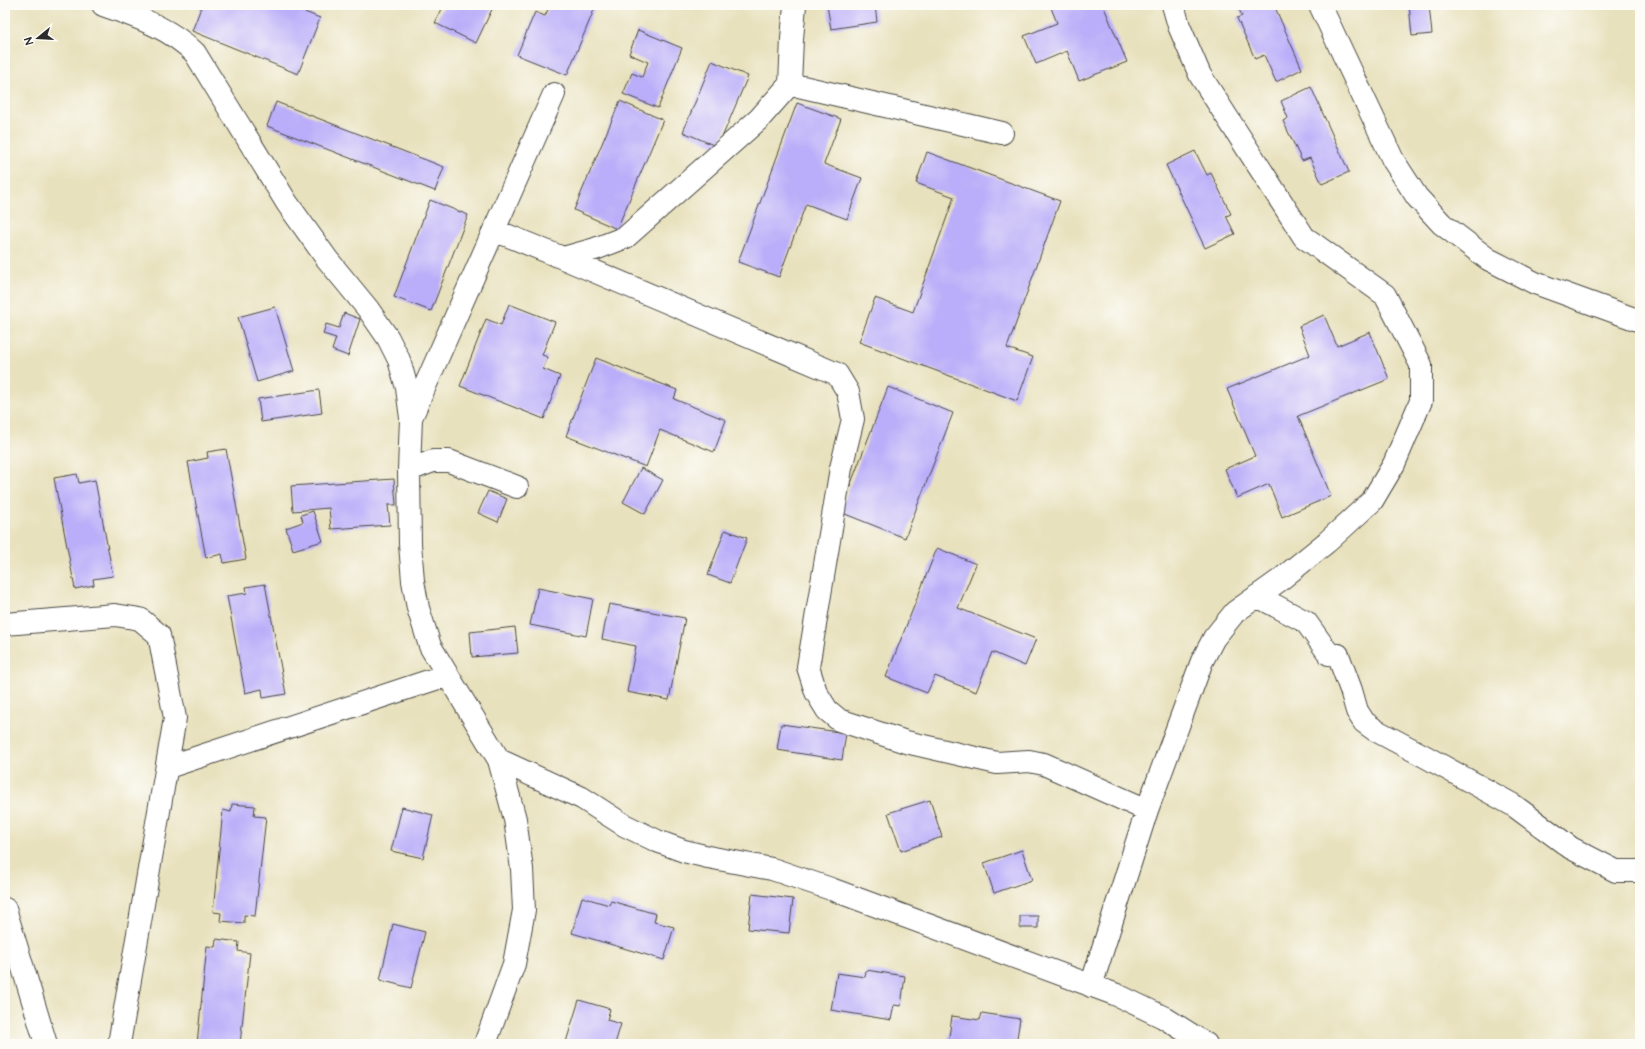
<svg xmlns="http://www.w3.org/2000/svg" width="1645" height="1049" font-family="'Architects Daughter',sans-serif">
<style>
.building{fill:#baadf9}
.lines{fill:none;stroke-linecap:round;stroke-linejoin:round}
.street-casing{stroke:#474641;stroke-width:24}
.street{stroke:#fff;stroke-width:22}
</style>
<rect width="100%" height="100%" fill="#fdfcf7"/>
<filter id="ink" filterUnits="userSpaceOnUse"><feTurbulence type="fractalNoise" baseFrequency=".025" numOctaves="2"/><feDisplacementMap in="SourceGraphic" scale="8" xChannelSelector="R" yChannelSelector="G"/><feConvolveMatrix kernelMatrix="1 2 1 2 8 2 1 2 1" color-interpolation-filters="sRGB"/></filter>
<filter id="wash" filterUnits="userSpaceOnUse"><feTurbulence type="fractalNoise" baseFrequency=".012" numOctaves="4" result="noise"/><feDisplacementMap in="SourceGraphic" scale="16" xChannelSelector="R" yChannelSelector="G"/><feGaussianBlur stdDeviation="0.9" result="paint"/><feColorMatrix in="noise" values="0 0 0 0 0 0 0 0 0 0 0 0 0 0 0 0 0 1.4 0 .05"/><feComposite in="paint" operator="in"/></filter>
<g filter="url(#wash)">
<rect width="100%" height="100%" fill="#e8e1bd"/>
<g id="blocks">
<!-- building -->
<path class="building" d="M202,5H287L320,18L298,74L192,31Z
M444,5H494L476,43L435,23Z
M550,5H596L567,75L517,55L535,12L545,16Z
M827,5H875L877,22L831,29Z
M1050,5H1103L1127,62L1079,81L1067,51L1036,64L1024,36L1057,23Z
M1237,5H1274L1302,69L1276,82L1264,55L1255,59L1237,18L1242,16Z
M1409,5H1429L1432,34L1412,36Z
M638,30L682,48L658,108L623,94L632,73L642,77L648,62L629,54Z
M712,61L748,76L718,147L683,132Z
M1311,87L1349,172L1322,184L1310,158L1302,161L1283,121L1288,118L1281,101Z
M620,101L663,120L617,229L574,210Z
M276,102L444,167L435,191L267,126Z
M797,103L841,119L824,164L862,178L847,219L806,204L779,277L738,262Z
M1195,151L1207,175L1211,173L1231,214L1226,216L1235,234L1205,248L1166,165Z
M927,152L1060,201L1007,348L1033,357L1017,401L859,342L875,298L913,312L954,197L916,183Z
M430,200L468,215L431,311L394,297Z
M509,304L555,322L542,355L548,357L543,369L560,376L544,419L460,386L486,319L501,325Z
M275,307L294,371L257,382L238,317Z
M344,313L360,319L348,356L332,350L336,338L323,334L326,324L339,328Z
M1324,315L1337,346L1370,332L1389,379L1298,416L1331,496L1282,517L1269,484L1237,498L1225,469L1255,456L1227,389L1310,355L1299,326Z
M596,358L677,390L674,399L726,420L714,452L660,430L646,467L566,436Z
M888,387L953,413L905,538L840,512Z
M319,390L322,413L261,422L258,399Z
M226,449L246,559L224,563L222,554L206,558L188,462L208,458L207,452Z
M641,468L663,480L645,514L623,502Z
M77,474L79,483L95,480L113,576L93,579L94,585L75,589L54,478Z
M394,479L396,505H388L390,525L331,529L329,508L293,511L291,486Z
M488,491L507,499L498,522L478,513Z
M313,511L323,541L293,550L286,528L303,522L301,515Z
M725,530L747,538L730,583L708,575Z
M937,548L976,564L958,608L1036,639L1025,666L992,652L976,692L935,676L927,693L886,677Z
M265,584L286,694L263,698L262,689L245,693L227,596L247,593L246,587Z
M538,588L593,599L586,636L530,625Z
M609,604L685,618L669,700L627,692L636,646L602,639Z
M515,627L518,653L472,657L470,632Z
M781,724L846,733L842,760L777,750Z
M930,800L942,837L901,851L888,813Z
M232,804L255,806L254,816L266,817L255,916L244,915V923L220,921L221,913L213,912L223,810L231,812Z
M402,807L433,815L423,858L391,851Z
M1022,850L1032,880L994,893L984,863Z
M752,894L793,899L789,933L748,929Z
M582,897L609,905L611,901L656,914L654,922L674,927L664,960L572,933Z
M1020,916H1038V928H1020Z
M393,924L425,932L411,988L380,980Z
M216,939L239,942L238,951L250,953L240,1044H197L207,946L215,947Z
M866,970L905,976L901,1006L894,1005L891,1020L831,1010L837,973L865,977Z
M579,1000L610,1009L607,1020L621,1024L615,1044H574L566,1042Z
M982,1013L1020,1019L1016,1044H948L952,1016L980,1020Z"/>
</g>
</g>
<g filter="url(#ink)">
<use href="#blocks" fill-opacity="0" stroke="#474641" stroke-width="1"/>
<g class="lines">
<defs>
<path id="street" d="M103,5C136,17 169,27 195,53L287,203L327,259L368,309L388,338L399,360L407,388L411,418L409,470L410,544L413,581L418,608L430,646L499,760L515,819L522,869L524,910L514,964L485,1044
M1320,5L1393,160L1417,197L1442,224L1488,259L1535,283L1640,321
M790,84L1002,133
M494,230L563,258L595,249L626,237L759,119L790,84L792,39L795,5
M563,258L837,374L848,392L853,419L841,468L808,667L816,692L827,710L839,720L906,742L997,763L1029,761L1044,764L1147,810
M411,418L554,94
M409,470L433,461H449L517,487
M1257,596L1306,622L1329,654L1338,655L1351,690L1357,711L1364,722L1375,730L1426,757L1513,805L1571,848L1616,871H1640
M5,624L115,615L140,619L159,635L175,718L119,1044
M499,760L582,798L624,825L657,841L684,851L708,857L772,869L831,889L1117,995L1163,1017L1206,1044
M168,767L447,675
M5,909L46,1044
M1091,986L1147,810L1202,661L1214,638L1235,612L1280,580L1327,542L1372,501L1394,464L1421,401V365L1385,295L1304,237L1200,75L1179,26L1173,5"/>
</defs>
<!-- street casing -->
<use href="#street" class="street-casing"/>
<!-- street -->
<use href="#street" class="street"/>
</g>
</g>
<!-- margin -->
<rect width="1645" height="1049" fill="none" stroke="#fdfcf7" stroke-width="20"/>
<!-- north arrow -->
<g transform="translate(38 38) rotate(252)" stroke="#fdfcf7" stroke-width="3" paint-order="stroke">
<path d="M0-3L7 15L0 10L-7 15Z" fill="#2b2b2b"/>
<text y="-6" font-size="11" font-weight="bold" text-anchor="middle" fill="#2b2b2b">N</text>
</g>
</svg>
